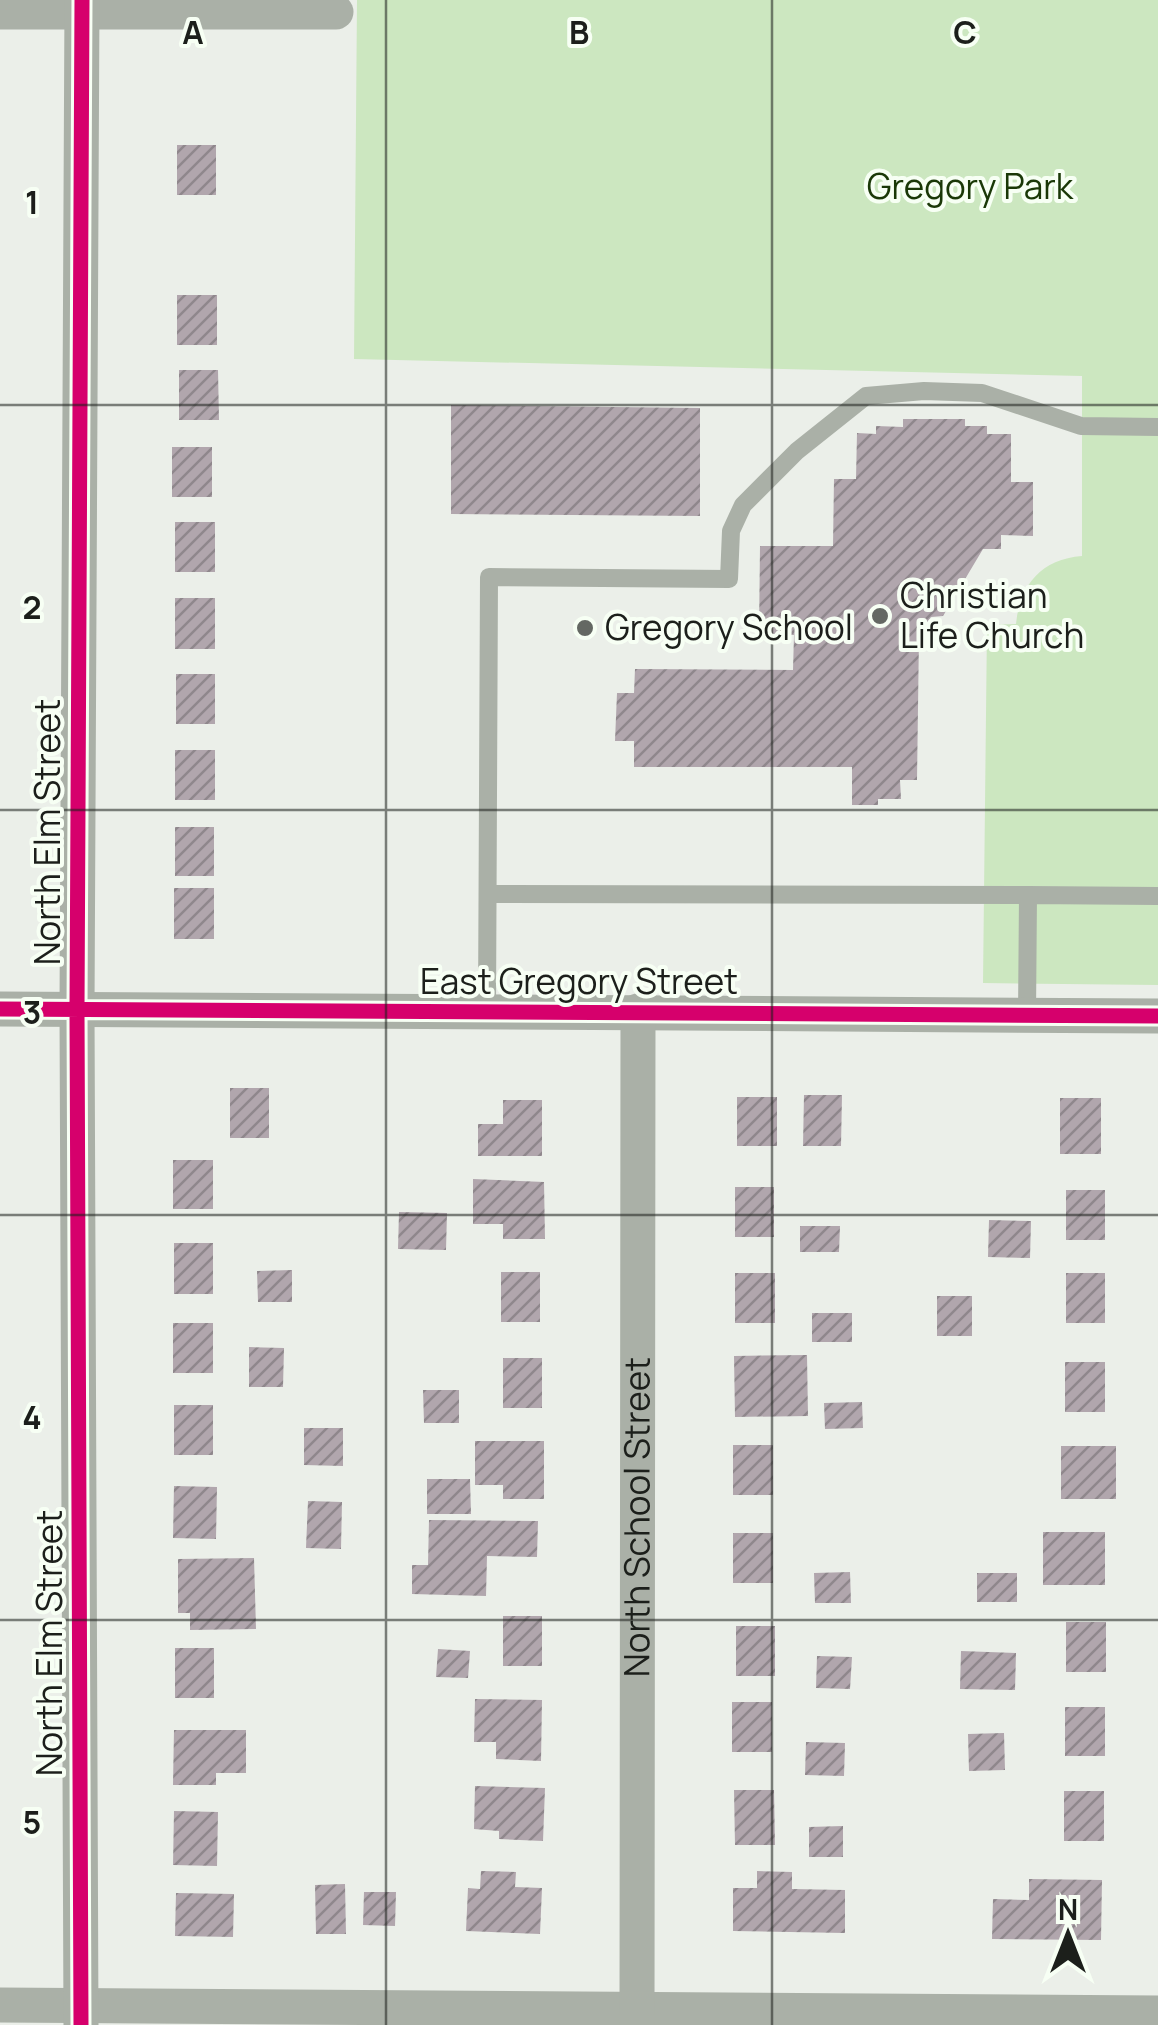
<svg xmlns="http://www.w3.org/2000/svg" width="1158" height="2025" font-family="Manrope,sans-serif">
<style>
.green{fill:#cce7c0}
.building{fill:url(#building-hatch)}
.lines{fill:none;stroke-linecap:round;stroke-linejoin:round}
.lane{stroke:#aab0a7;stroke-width:18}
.street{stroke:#aab0a7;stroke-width:35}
.cycleway-casing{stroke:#f7fff4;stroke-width:21}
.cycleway{stroke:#d6006c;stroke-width:15}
.grid{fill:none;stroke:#1c1f1b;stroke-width:2.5;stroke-opacity:0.55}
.poi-dot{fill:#646863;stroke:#f7fff4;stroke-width:4}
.labels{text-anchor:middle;stroke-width:8;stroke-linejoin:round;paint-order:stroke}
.park-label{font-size:35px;fill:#1a3807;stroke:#f7fff4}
.poi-label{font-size:35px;fill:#1c1f1b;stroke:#f7fff4;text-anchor:start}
.street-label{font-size:35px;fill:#1c1f1b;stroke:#f7fff4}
.grid-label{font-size:32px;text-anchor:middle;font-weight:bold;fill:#1c1f1b;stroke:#f7fff4;stroke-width:8;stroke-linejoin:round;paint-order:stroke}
</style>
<defs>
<pattern id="building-hatch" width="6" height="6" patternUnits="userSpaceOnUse" patternTransform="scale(2.5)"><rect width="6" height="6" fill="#b1a6ad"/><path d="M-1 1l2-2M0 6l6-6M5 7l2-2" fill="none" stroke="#8f878c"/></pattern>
</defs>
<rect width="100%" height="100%" fill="#ebefe9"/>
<!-- green -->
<path class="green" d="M357,0H1158V985L983,983L987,625L1016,624C1020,584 1042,559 1082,556V376L354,359Z"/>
<!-- building -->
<path class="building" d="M177,145H216V195H177Z
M177,295H217V345H177Z
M179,370H218L219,420H179Z
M451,405L700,408V516L451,514Z
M903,419H965V426H987V434H1011V482H1033V536L1001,535V549H983L943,616L931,617L919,635L917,780H900L901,799H878V805H852V767H634V741H615L617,693H634L635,669L793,670L794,635L759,633L760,546H833L834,479H856L857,433L876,434V426L903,427Z
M172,447H212V497H172Z
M175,522H215V572H175Z
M175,598H215V649H175Z
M176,674H215V724H176Z
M175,750H215V800H175Z
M175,827H214V876H175Z
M174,888H214V939H174Z
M230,1088H269V1138H230Z
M804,1095H842L841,1146H803Z
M737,1097H777V1146H737Z
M1060,1098H1101V1154H1060Z
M503,1100H542V1156H478V1124H503Z
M173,1160H213V1209H173Z
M473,1179L544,1182L545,1239H503V1224H473Z
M735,1187H774V1237H735Z
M1066,1190H1105V1240H1066Z
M399,1212L447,1213L446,1250L398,1249Z
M989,1220L1031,1221L1030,1258L988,1257Z
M800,1226H840L839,1252H800Z
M174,1243H213V1294H174Z
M292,1270V1302H258L257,1271Z
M501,1272H540V1322H501Z
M735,1273H775V1323H735Z
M1066,1273H1105V1323H1066Z
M937,1296H972V1336H937Z
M812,1313H852V1342H812Z
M173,1323H213V1373H173Z
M249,1347L284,1348L283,1387H249Z
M807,1355L808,1416L735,1417L734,1356Z
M503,1358H542V1408H503Z
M1065,1362H1105V1412H1065Z
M423,1390H459V1423H424Z
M862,1402L863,1428L825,1429L824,1403Z
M174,1405H213V1455H174Z
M304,1428H343V1466L304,1465Z
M475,1441H544V1499H503V1485H475Z
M733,1445H773V1495H733Z
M1061,1446H1116V1499H1061Z
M427,1479H470L471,1514H427Z
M174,1486L217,1487L216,1539L173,1538Z
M308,1501L342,1502L341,1549L306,1548Z
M429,1520L538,1521L537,1557L487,1556L486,1596L412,1594V1565H428Z
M1043,1532H1105V1585H1043Z
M733,1533H773V1583H733Z
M254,1558L256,1629L190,1630V1613H178V1559Z
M850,1572L851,1603H815L814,1573Z
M977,1573H1017V1602H977Z
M503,1616H542V1666H503Z
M1066,1622H1106V1672H1066Z
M736,1626H775V1676H736Z
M175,1648H214V1698H175Z
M438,1649L470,1651L468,1678L436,1677Z
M961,1651L1016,1653L1015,1690L960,1689Z
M817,1656L852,1657L850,1689L816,1688Z
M475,1699L542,1700L541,1761L496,1759V1742H474Z
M732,1702H772V1752H732Z
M1065,1707H1105V1756H1065Z
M174,1730H246V1773H216V1785H173Z
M1004,1733L1005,1770L969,1771L968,1734Z
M806,1742L845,1743L844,1776L805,1775Z
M475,1786L545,1788L543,1841L499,1839V1831L474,1829Z
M734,1790H774L775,1845H735Z
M1064,1791H1104V1841H1064Z
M174,1811L218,1812L217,1866L173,1865Z
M843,1826V1857H809V1827Z
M481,1871L516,1872L515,1887L542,1888L540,1934L466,1931L468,1888L480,1889Z
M757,1871L792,1872V1889L845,1890V1933L733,1931V1888H757Z
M1029,1879L1102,1880L1101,1940L992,1939L993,1899L1029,1900Z
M345,1884L346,1934H316L315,1885Z
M364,1892H396L395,1926L363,1925Z
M176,1893L234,1894L233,1937L175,1936Z"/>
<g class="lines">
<!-- lane -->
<path class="lane" d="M488,894L1028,895L1027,1015
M1028,895L1158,896
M487,1011L489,577L729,579L731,531L743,505L797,451L866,396L924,391L982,393L1081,426L1158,427"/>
<!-- street -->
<g class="street">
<path d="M0,12H336"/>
<path d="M0,1009L1158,1016"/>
<path d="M0,2005L1158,2013"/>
<path d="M81,2025L77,1010L82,0"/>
<path id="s1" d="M637,2025L638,1011"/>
</g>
<defs>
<path id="cycleway" d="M0,1009L1158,1016
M81,2025L77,1010L82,0"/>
</defs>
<!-- cycleway casing -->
<use href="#cycleway" class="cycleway-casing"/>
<!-- cycleway -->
<use href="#cycleway" class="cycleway"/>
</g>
<!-- grid -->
<path class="grid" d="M386,0V2025M772,0V2025M0,405H1158M0,810H1158M0,1215H1158M0,1620H1158"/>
<!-- markers -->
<g class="poi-dot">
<circle cx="880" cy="616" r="10"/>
<circle cx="585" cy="628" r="10"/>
</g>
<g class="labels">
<!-- park labels -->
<g class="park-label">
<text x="970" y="199">Gregory Park</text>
</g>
<!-- poi labels -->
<g class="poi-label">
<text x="900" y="608">Christian<tspan x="900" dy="40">Life Church</tspan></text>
<text x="605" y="640">Gregory School</text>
</g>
<!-- street labels -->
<g class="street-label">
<text transform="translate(48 832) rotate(-90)" y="12">North Elm Street</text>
<text x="579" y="994">East Gregory Street</text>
<text dy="12" stroke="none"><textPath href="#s1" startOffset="508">North School Street</textPath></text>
<text transform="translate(50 1643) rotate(-90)" y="12">North Elm Street</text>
</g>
</g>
<g class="grid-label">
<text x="193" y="44">A</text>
<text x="579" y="44">B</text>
<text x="965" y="44">C</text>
<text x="32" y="214">1</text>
<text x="32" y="619">2</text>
<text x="32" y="1024">3</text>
<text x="32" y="1429">4</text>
<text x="32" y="1834">5</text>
</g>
<!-- north arrow -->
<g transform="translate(1068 1935)" stroke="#f7fff4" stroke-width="8" paint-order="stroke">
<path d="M0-8L18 38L0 25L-18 38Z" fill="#1c1f1b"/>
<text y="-15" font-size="28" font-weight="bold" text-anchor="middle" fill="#1c1f1b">N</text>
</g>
</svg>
